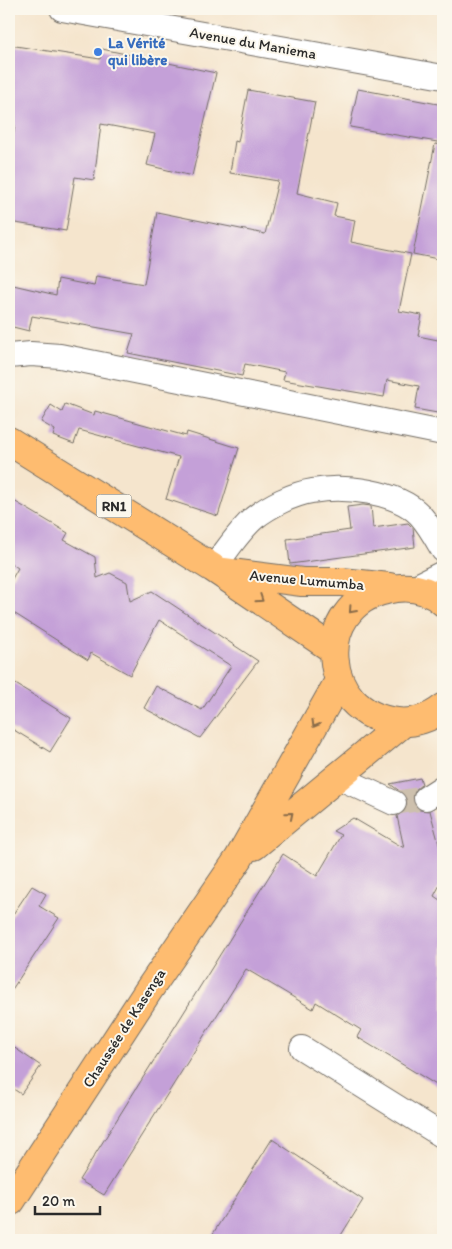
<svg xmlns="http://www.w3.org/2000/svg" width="452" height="1249" font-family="Itim,sans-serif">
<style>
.building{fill:#c4a0d8}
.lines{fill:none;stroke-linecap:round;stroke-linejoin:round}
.minor-tunnel{stroke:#cdc0ad;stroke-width:24;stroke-dasharray:24 12;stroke-linecap:butt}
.minor-casing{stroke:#726c64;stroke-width:26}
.major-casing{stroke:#726c64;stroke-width:30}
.highway-casing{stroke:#726c64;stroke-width:30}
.minor{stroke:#fff;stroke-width:24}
.major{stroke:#febc70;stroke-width:28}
.highway{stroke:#febc70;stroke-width:28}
.oneway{stroke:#8a6c4a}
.shop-dot{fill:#3f7fe0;stroke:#fbf7ec;stroke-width:2}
.labels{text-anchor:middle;stroke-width:4;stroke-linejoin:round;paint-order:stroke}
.shield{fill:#fbf7ec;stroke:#696865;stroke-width:1}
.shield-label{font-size:14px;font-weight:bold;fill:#2b2b2b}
.shop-label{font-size:15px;font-weight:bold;fill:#366cbe;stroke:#fbf7ec;text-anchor:start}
.street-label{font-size:15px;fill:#2b2b2b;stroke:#fbf7ec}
</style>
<rect width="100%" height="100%" fill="#fbf7ec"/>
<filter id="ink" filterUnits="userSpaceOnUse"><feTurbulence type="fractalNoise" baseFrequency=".02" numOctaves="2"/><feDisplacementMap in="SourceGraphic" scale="10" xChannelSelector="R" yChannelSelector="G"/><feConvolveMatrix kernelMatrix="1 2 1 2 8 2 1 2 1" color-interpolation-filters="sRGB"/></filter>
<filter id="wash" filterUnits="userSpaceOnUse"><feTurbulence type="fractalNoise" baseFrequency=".0096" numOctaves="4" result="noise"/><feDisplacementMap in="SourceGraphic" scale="20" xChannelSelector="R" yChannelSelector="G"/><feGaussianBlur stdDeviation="1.12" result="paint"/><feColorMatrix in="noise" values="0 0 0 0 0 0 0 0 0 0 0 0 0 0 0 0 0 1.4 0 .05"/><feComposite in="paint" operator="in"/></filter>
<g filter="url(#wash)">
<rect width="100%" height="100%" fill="#f5e5cd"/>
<g id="blocks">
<!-- building -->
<path class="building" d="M9,45L100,59L102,49L216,73L192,176L147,165L155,134L101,124L94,180L75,177L66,231L9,222V164L15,125L9,124Z
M358,89L443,105V143L350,127Z
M248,90L315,102L297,193L337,203L334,216L355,220L351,242L411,254L399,311L422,315L418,336L443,341V414L415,409L419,386L387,380L384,397L283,380L285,372L245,364L242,376L128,353L134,334L32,316L29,331L9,326V284L56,295L58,279L94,286L96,276L144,284L157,212L265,234L278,181L230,173L235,141L238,142Z
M435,144L443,145V260L413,254Z
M65,404L94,415L95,411L186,436L187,432L239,448L218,516L166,499L179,457L79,430L74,444L53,436L55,430L41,422L51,405L62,412Z
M9,498L68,533L64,540L95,557L97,578L110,573L127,582L130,601L152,591L258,661L200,738L144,708L156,686L202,710L231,666L159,620L130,675L91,653L88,660L9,610V584L18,568L9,562Z
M363,505L371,506L373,528L408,523L413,528L415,547L290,564L287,539L350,530L347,507Z
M9,680L71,718L50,752L9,727Z
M420,778L422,784L414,791L412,799L419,810L430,811L443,859V879L434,896L443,902V1089L357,1037L361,1030L316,1002L313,1009L246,969L104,1195L79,1180L283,854L317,876L341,835L333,831L353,818L404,848L397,816L406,809L408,801L405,795L390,784Z
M32,886L46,894L39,906L59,918L9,994V920Z
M9,1044L41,1066L21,1094L9,1086Z
M272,1139L363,1200L338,1240H209Z"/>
</g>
</g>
<g filter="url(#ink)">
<use href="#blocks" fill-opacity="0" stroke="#726c64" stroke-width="1"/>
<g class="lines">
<!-- minor-tunnel -->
<path class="minor-tunnel" d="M394,803L426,798"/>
<defs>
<path id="minor" d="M62,9L443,77
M9,356L31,354L60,356L443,433
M213,568C226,552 238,532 254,518C269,506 293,494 312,491C343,485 397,491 420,515C429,525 436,538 443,550
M413,588L443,573
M336,776L394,803
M426,798L443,787
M302,1048L443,1136"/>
<path id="major" d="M254,846L403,723
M11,1201L148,991L239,858L339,681"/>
<path id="highway" d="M9,441L213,568L334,650
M223,572L302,582H342L389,587
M443,602C427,588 406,585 386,590C312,606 319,713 397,722C413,724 431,718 443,708"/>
</defs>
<!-- minor casing -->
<use href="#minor" class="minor-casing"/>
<!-- major casing -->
<use href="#major" class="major-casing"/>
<!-- highway casing -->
<use href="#highway" class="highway-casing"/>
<!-- minor -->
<use href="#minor" class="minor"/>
<!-- major -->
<use href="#major" class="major"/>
<!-- highway -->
<use href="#highway" class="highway"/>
</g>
<!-- one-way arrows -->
<defs><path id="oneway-chevron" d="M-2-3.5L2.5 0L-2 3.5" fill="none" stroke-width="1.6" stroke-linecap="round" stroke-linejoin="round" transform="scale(1.25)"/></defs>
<g class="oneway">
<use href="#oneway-chevron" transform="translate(260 599) rotate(34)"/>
<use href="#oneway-chevron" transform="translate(352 610) rotate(132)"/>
<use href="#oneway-chevron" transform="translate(315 724) rotate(120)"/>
<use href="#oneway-chevron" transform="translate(290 815) rotate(-40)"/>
</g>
</g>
<!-- markers -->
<circle class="shop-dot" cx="98" cy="52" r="5"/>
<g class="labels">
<!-- shield labels -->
<rect class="shield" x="96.5" y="494.5" width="35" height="23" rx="4"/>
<g class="shield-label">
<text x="114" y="511">RN1</text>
</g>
<!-- shop labels -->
<g class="shop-label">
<text x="108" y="48">La Vérité<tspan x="108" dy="17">qui libère</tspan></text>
</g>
<!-- street labels -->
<g class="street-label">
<text transform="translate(253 43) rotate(10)" y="5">Avenue du Maniema</text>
<text transform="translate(307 580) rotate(5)" y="5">Avenue Lumumba</text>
<text transform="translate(124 1028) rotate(-57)" y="5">Chaussée de Kasenga</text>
</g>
</g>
<!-- margin -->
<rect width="452" height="1249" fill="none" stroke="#fbf7ec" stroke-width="30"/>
<!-- scale -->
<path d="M35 1206v8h65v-8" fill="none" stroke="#2b2b2b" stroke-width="2.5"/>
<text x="42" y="1206" font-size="15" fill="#2b2b2b" stroke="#fbf7ec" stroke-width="4" paint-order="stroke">20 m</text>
</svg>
